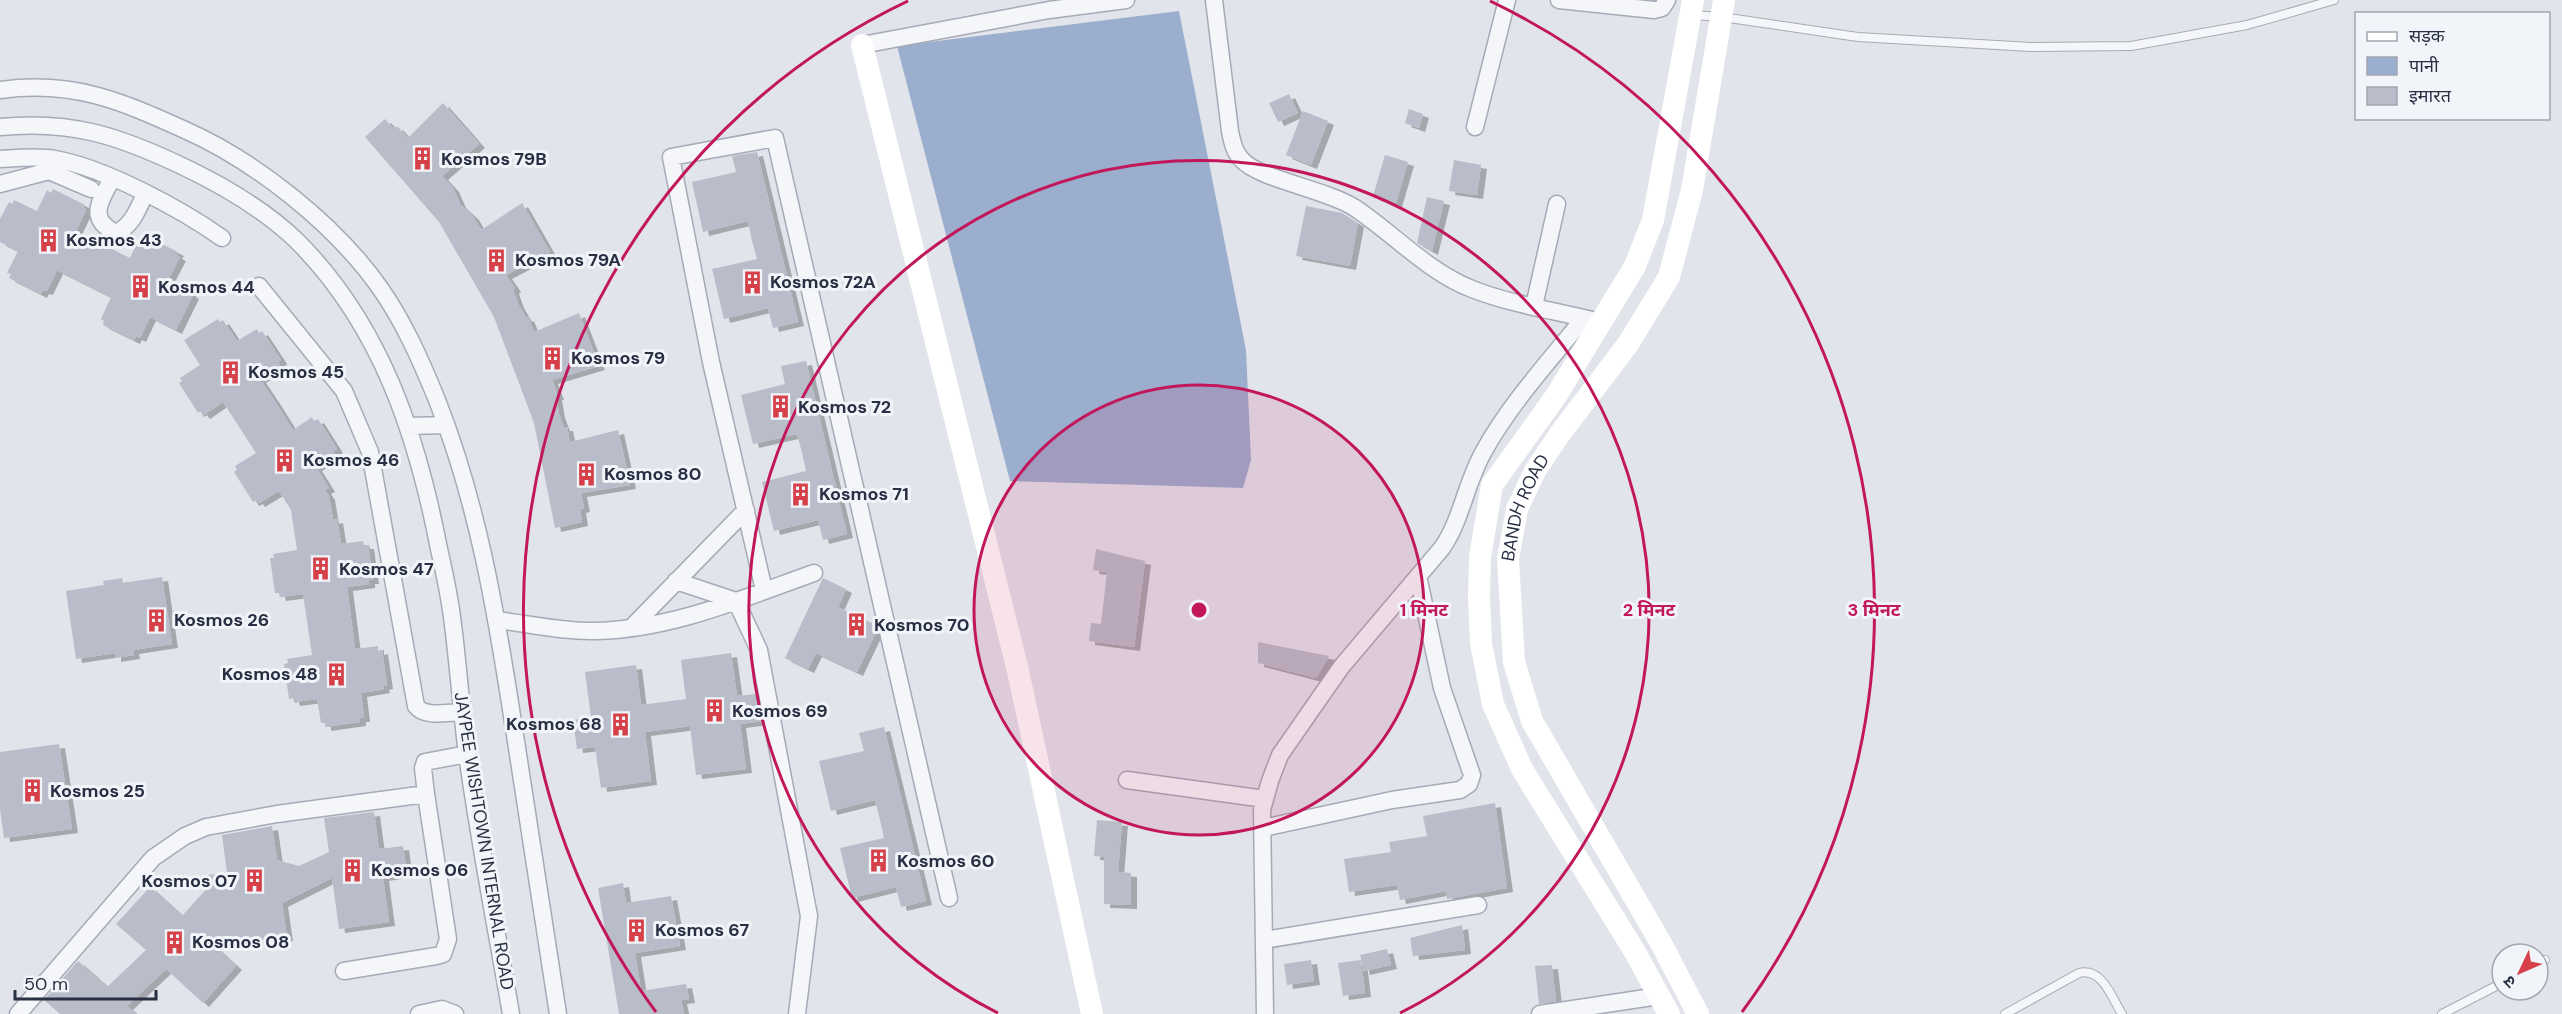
<svg xmlns="http://www.w3.org/2000/svg" width="2562" height="1014" font-family="'DM Sans','Noto Sans Devanagari',sans-serif">
<style>
.water{fill:#9baecd}
.building{fill:#b8bdc9;filter:url(#shadow)}
.lines{fill:none;stroke-linecap:round;stroke-linejoin:round}
.lane-casing{stroke:#a7aab6;stroke-width:10}
.street-casing{stroke:#a7aab6;stroke-width:19}
.lane{stroke:#f5f6f9;stroke-width:8}
.street{stroke:#f5f6f9;stroke-width:16}
.secondary{stroke:#fff;stroke-width:22}
.ring{fill:none;stroke:#c2185b;stroke-width:3}
.labels{text-anchor:middle;stroke-width:6;stroke-linejoin:round;paint-order:stroke}
.poi-label{font-size:18px;font-weight:bold;fill:#293044;stroke:#f1f4f8;text-anchor:start}
.street-label{font-size:18px;fill:#293044;stroke:#f1f4f8}
.centre{fill:#c2185b;stroke:#f1f4f8;stroke-width:3}
.ring-label{font-size:18px;text-anchor:middle;font-weight:bold;fill:#c2185b;stroke:#f1f4f8;stroke-width:6;stroke-linejoin:round;paint-order:stroke}
</style>
<defs>
<filter id="shadow"><feDropShadow dx="6" dy="4" stdDeviation="0" flood-color="#0004"/></filter>
</defs>
<rect width="100%" height="100%" fill="#e2e4eb"/>
<!-- water -->
<path class="water" d="M1179,11L1246,350L1251,460L1243,488L1010,481L897,46Z"/>
<!-- building -->
<path class="building" d="M1289,94L1298,113L1278,122L1269,103Z
M443,103L479,144L442,176L453,188L460,204L473,216L481,230L522,203L550,252L506,275L515,288L513,290L518,304L526,318L528,317L534,332L579,313L599,366L552,380L558,396H556L559,414L564,427H567L570,442L618,430L626,466L630,485L581,493L584,508L580,509L582,522L555,528L534,423L494,317L439,222L365,137L385,119L394,129L397,126L408,138Z
M1409,109L1423,114L1419,128L1405,123Z
M1303,111L1328,121L1311,165L1286,155Z
M757,152L798,322L773,328L768,308L724,319L712,269L757,259L752,241L748,221L703,232L692,182L736,172L732,156Z
M1385,155L1408,162L1396,203L1373,196Z
M1454,160L1481,165L1477,195L1449,191Z
M53,189L85,205L83,208L86,210L76,231L130,258L140,237L145,239L146,236L178,252L176,255L180,257L169,278L192,289L190,293L193,295L176,330L150,317L140,338L136,336L134,340L103,325L104,321L101,319L111,297L57,270L47,291L43,290L41,294L9,278L11,274L7,273L18,251L0,242V219L9,202L12,204L14,200L37,211L47,190L51,193Z
M1427,197L1444,201L1432,251L1417,243Z
M1306,206L1342,213L1358,223L1350,266L1296,256Z
M218,319L220,322L223,320L237,341L257,329L259,333L262,331L281,360L278,363L280,366L260,379L274,400L293,430L312,417L314,421L318,419L337,449L333,451L335,455L316,467L329,488L325,490L329,496L333,520L337,519L341,544L363,541L364,545H368L373,580H369V584L347,587L355,649L378,646V651L382,650L387,685L383,686L384,689L361,693L364,718H360V722L325,727V723H321L317,699L294,702L293,698L289,699L284,664L288,663L287,659L312,655L303,594L280,597L279,593H275L270,558H274L273,554L297,550L291,510L279,491L259,503L257,500L253,502L234,472L237,470L235,466L256,453L223,402L204,415L201,411L198,413L179,383L182,381L180,378L200,365L184,340Z
M806,361L847,534L823,540L818,520L774,531L762,482L806,471L802,453L797,434L753,444L741,395L785,384L781,366Z
M1096,549L1145,561L1134,647L1089,641L1091,623L1101,624L1107,572L1093,570Z
M162,577L172,644L133,650L134,655L115,658V653L76,659L66,591L104,585L103,581L122,578L123,583Z
M823,578L846,589L838,607L876,625L877,630L857,672L816,653L808,669L785,658Z
M1258,642L1329,656L1316,678L1258,663Z
M731,653L737,696L757,694L762,721L740,724L746,769L696,775L690,726L645,732L651,781L601,788L595,747L577,749L573,720L591,717L585,672L636,665L641,705L686,699L681,660Z
M884,727L926,901L901,907L896,887L852,898L840,848L884,838L880,820L875,800L831,811L819,761L864,751L859,733Z
M59,744L72,829L4,838L0,809V752Z
M1495,803L1507,888L1447,899L1446,891L1400,900L1397,885L1349,892L1344,859L1391,852L1389,842L1427,836L1423,816Z
M374,812L379,849L403,846L407,873L383,877L389,922L339,929L332,878L282,903L287,937L214,946L236,966L203,1003L166,969L127,1006L136,1014H60L44,1000L78,961L107,987L146,950L116,924L150,887L182,916L210,885L208,875L227,873L222,835L272,826L277,860L299,866L329,852L324,818Z
M1097,820L1122,822L1118,872L1131,873V905L1104,904V857L1094,856Z
M623,883L626,903L671,896L680,946L635,953L641,991L686,984L689,999L681,1000L684,1014H619L598,888Z
M1462,925L1465,950L1413,956L1410,938Z
M1387,949L1391,965L1364,971L1360,955Z
M1311,960L1314,981L1287,985L1284,964Z
M1361,960L1365,993L1343,996L1338,963Z
M1552,965L1556,1001L1539,1004L1535,966Z"/>
<g class="lines">
<defs>
<path id="lane" d="M1692,15L1722,17L1858,37L2031,47L2131,46L2247,25L2334,0
M2538,964L2545,960
M2005,1014L2079,973C2102,967 2112,998 2122,1014
M2442,1014L2502,983"/>
<path id="street" d="M1214,0L1230,131C1232,141 1234,152 1242,160C1259,179 1328,190 1355,208C1394,234 1428,272 1472,289C1510,304 1552,310 1592,320
M1559,0L1654,10L1662,8L1667,0
M862,45L1049,10L1126,0
M0,90C73,80 121,101 185,130C255,161 335,224 380,288C404,322 421,361 437,400C478,504 496,612 513,722C528,819 543,917 558,1014
M0,127C71,120 119,136 182,166C222,185 265,210 297,241C381,325 417,435 439,549C444,571 449,594 452,617C458,662 461,708 467,754C479,841 496,927 511,1014
M1475,127L1507,0
M0,159C18,158 37,156 55,159C105,168 181,209 222,238
M112,179C100,201 87,219 116,233C132,226 138,209 145,194
M0,184L49,171L91,189
M259,286L344,391L370,452L416,706C425,718 448,712 462,712
M1534,306L1557,204
M409,426L446,425
M676,581L736,601L759,650L809,916L797,1014
M764,590L711,362L671,157L775,138L949,898
M497,620C530,624 564,632 597,631C673,629 743,598 814,573
M631,628L746,510
M1127,780L1265,799
M426,794L423,768L425,762L467,754
M1263,828L1392,800L1460,790L1469,784L1472,775L1442,688L1418,576
M1264,940L1478,905
M18,1014L153,858L185,836L206,827L277,814L426,794L448,939L443,954L436,956L344,971
M419,1014L442,1009L455,1014
M1265,1014L1262,810L1270,781L1280,755L1314,706L1342,666L1442,548C1462,519 1466,482 1484,451C1509,405 1551,359 1584,318
M1540,1014L1659,996"/>
</defs>
<!-- lane casing -->
<use href="#lane" class="lane-casing"/>
<!-- street casing -->
<use href="#street" class="street-casing"/>
<!-- lane -->
<use href="#lane" class="lane"/>
<!-- street -->
<use href="#street" class="street"/>
<!-- secondary -->
<g class="secondary">
<path d="M862,45L1018,671L1092,1014"/>
<path d="M1669,1014L1635,952L1522,769L1493,704L1481,643L1479,598L1480,557L1492,485L1556,396L1601,322L1635,266L1653,220L1693,0"/>
<path id="s1" d="M1698,1014L1662,945L1532,721L1514,662L1508,559L1517,509L1535,471L1559,435L1628,344L1669,277L1692,190L1724,0"/>
</g>
</g>
<!-- distance rings -->
<circle cx="1199" cy="610" r="225" fill="#c2185b" fill-opacity=".12"/>
<g class="ring">
<circle cx="1199" cy="610" r="225"/>
<path d="M998 1013A450 450 0 1 1 1400 1013"/>
<path d="M656 1012A675 675 0 0 1 908 1M1490 1A675 675 0 0 1 1742 1012"/>
</g>
<!-- icons -->
<defs>
<symbol id="building-bare" viewBox="-9 -9 18 18"><path d="M-4-6H4V6H1V3H-1V6H-4ZM-2.5-4.3h1.7v1.8h-1.7ZM.8-4.3h1.7v1.8H.8ZM-2.5-1h1.7V.8h-1.7ZM.8-1h1.7V.8H.8Z" fill="#d64048" stroke="#f1f4f8" stroke-width="2.5" paint-order="stroke"/></symbol>
</defs>
<g fill-rule="evenodd">
<use href="#building-bare" x="406" y="142" width="33" height="33"/>
<use href="#building-bare" x="32" y="224" width="33" height="33"/>
<use href="#building-bare" x="480" y="244" width="33" height="33"/>
<use href="#building-bare" x="736" y="266" width="33" height="33"/>
<use href="#building-bare" x="124" y="270" width="33" height="33"/>
<use href="#building-bare" x="536" y="342" width="33" height="33"/>
<use href="#building-bare" x="214" y="356" width="33" height="33"/>
<use href="#building-bare" x="764" y="390" width="33" height="33"/>
<use href="#building-bare" x="268" y="444" width="33" height="33"/>
<use href="#building-bare" x="570" y="458" width="33" height="33"/>
<use href="#building-bare" x="784" y="478" width="33" height="33"/>
<use href="#building-bare" x="304" y="552" width="33" height="33"/>
<use href="#building-bare" x="140" y="604" width="33" height="33"/>
<use href="#building-bare" x="840" y="608" width="33" height="33"/>
<use href="#building-bare" x="320" y="658" width="33" height="33"/>
<use href="#building-bare" x="698" y="694" width="33" height="33"/>
<use href="#building-bare" x="604" y="708" width="33" height="33"/>
<use href="#building-bare" x="16" y="774" width="33" height="33"/>
<use href="#building-bare" x="862" y="844" width="33" height="33"/>
<use href="#building-bare" x="336" y="854" width="33" height="33"/>
<use href="#building-bare" x="238" y="864" width="33" height="33"/>
<use href="#building-bare" x="620" y="914" width="33" height="33"/>
<use href="#building-bare" x="158" y="926" width="33" height="33"/>
</g>
<g class="labels">
<!-- poi labels -->
<g class="poi-label">
<text x="441" y="165">Kosmos 79B</text>
<text x="66" y="246">Kosmos 43</text>
<text x="515" y="266">Kosmos 79A</text>
<text x="770" y="288">Kosmos 72A</text>
<text x="158" y="293">Kosmos 44</text>
<text x="571" y="364">Kosmos 79</text>
<text x="248" y="378">Kosmos 45</text>
<text x="798" y="413">Kosmos 72</text>
<text x="303" y="466">Kosmos 46</text>
<text x="604" y="480">Kosmos 80</text>
<text x="819" y="500">Kosmos 71</text>
<text x="339" y="575">Kosmos 47</text>
<text x="174" y="626">Kosmos 26</text>
<text x="874" y="631">Kosmos 70</text>
<text x="318" y="680" text-anchor="end">Kosmos 48</text>
<text x="732" y="717">Kosmos 69</text>
<text x="602" y="730" text-anchor="end">Kosmos 68</text>
<text x="50" y="797">Kosmos 25</text>
<text x="897" y="867">Kosmos 60</text>
<text x="371" y="876">Kosmos 06</text>
<text x="237" y="887" text-anchor="end">Kosmos 07</text>
<text x="655" y="936">Kosmos 67</text>
<text x="192" y="948">Kosmos 08</text>
</g>
<!-- street labels -->
<g class="street-label">
<text dy="6" stroke="none"><textPath href="#s1" startOffset="556">BANDH ROAD</textPath></text>
<text transform="translate(484 841) rotate(81)" y="6">JAYPEE WISHTOWN INTERNAL ROAD</text>
</g>
</g>
<circle cx="1199" cy="610" r="9" class="centre"/>
<g class="ring-label">
<text x="1424" y="616">1 मिनट</text>
<text x="1649" y="616">2 मिनट</text>
<text x="1874" y="616">3 मिनट</text>
</g>
<!-- legend -->
<rect x="2355" y="12" width="195" height="108" fill="#f1f4f8" stroke="#a1a6b0" stroke-width="1.5"/>
<rect x="2367" y="32" width="30" height="9" fill="#ffffff" stroke="#a1a6b0" stroke-width="1.5"/>
<text x="2409" y="42" font-size="18" fill="#293044">सड़क</text>
<rect x="2367" y="57" width="30" height="18" fill="#9baecd" stroke="#a1a6b0" stroke-width="1.5"/>
<text x="2409" y="72" font-size="18" fill="#293044">पानी</text>
<rect x="2367" y="87" width="30" height="18" fill="#b8bdc9" stroke="#a1a6b0" stroke-width="1.5"/>
<text x="2409" y="102" font-size="18" fill="#293044">इमारत</text>
<!-- north arrow -->
<g transform="translate(2520 972) rotate(226)"><circle r="28" fill="#f1f4f8" stroke="#a1a6b0" stroke-width="1.5"/>
<path d="M0-4.5L10 22L0 15L-10 22Z" fill="#d64048"/>
<text y="-9" font-size="16" font-weight="bold" text-anchor="middle" fill="#293044">उ</text>
</g>
<!-- scale -->
<path d="M15 990v9h141v-9" fill="none" stroke="#293044" stroke-width="3"/>
<text x="24" y="990" font-size="18" fill="#293044" stroke="#f1f4f8" stroke-width="4.5" paint-order="stroke">50 m</text>
</svg>
